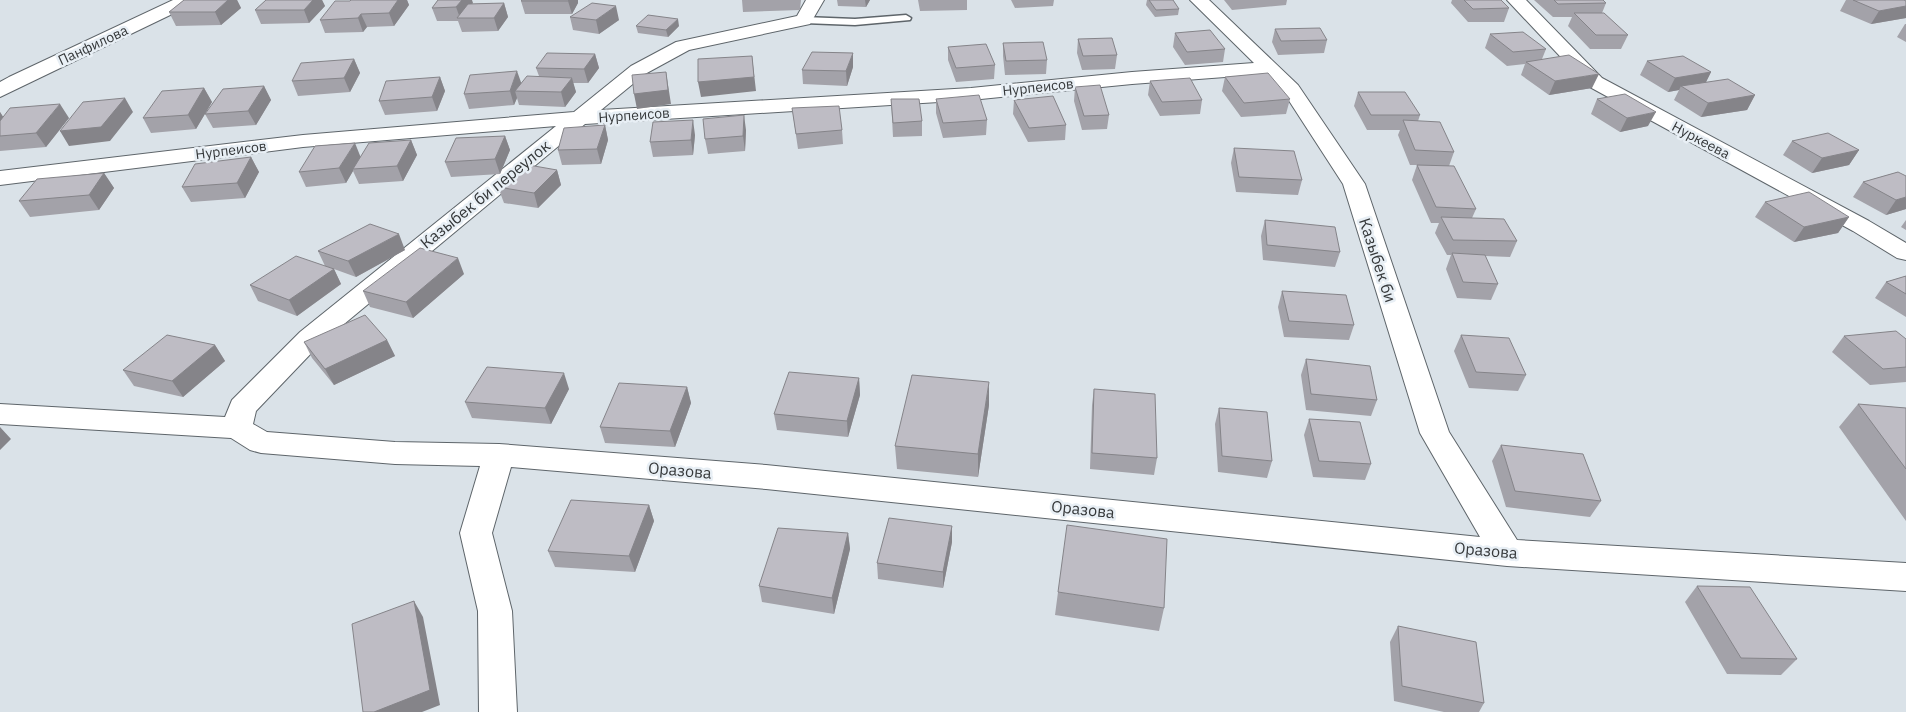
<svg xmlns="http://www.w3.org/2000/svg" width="1906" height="712" font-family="'IBM Plex Sans',sans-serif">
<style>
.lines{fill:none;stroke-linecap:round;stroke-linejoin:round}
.service-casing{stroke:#5e656a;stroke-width:3}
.minor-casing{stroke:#5e656a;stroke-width:2}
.service{fill:#fff;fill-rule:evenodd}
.minor{fill:#fff;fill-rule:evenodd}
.wall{fill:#a3a2a9}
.shaded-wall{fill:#858489}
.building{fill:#bebcc4;stroke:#858489}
.labels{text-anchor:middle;stroke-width:5;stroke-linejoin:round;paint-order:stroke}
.far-street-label{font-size:14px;fill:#35383a;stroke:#e8eff5}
.street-label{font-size:16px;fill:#35383a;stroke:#e8eff5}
</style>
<rect width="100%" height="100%" fill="#dae2e8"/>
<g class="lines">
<defs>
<path id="service" d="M906,15L911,18L910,20L855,25L804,23L799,20L804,17L855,19Z"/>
<path id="minor" d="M173,0H196L193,4L0,97V82L9,77Z
M806,0H824L810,24L689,50L645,74L601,110L971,88L1132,72L1254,63L1190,0H1209L1298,85L1365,184L1449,432L1517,540L1906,563V591L1507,566L766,489L511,467L492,533L512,611L517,712H479L478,611L460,533L480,466L395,464L261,453L250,450L231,438L0,424V404L225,417L232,400L300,332L556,126L303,147L0,185V171L303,135L574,112L631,66L676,42L797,16ZM1265,74L1284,93L1343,184L1420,433L1480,537L766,465L499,444L395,442L267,432L253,424L256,411L320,344L585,124L971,100L1132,84Z
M1507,0H1526L1602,78L1869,221L1906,243V260L1897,258L1853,231L1588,86Z"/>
</defs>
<!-- service casing -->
<use href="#service" class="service-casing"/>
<!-- minor casing -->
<use href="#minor" class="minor-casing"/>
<!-- service -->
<use href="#service" class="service"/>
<!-- minor -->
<use href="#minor" class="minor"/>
</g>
<!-- wall -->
<path class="wall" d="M184,0H237L241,8L221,25L176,26L169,12Z
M266,0H322L325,6L309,23L261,24L255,10Z
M351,0H407L409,5L394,26L367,27L363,32L325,33L320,20Z
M438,0H472V4L504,3L508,17L498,31L462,32L458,21H437L432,8Z
M522,0H578V3L572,14H525L521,1Z
M742,0H801L800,10L743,12Z
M837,0H870L866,7L838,6Z
M918,0H967V10L920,11Z
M1011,0H1054L1053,6L1015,8Z
M1147,0H1173L1179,9L1178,15L1155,17L1146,5Z
M1224,0H1287L1286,5L1232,10Z
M1452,0H1501L1509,8L1504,22H1468L1451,3Z
M1534,0H1603L1606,3L1602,13L1628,35L1621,49H1590L1568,26L1572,17H1553Z
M1846,0H1904L1906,1V18L1871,24L1840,11Z
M570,17L619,20L599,34L573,30Z
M1905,24H1906V42L1897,37Z
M636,26H679L668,37L638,33Z
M1275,29L1327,40L1324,53L1278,55L1272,42Z
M1175,33L1225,49L1223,62L1185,65L1173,47Z
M1490,34L1546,49L1542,59L1592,88L1549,95L1521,75L1525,64L1507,66L1485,48Z
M1078,39L1117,55L1115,69L1082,70L1077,53Z
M1003,43L1047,60L1046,74L1005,75L1003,56Z
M948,47L995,65L994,79L956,82L948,60Z
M595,54L599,68L588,83H573L576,92L565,107L519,105L517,98L514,105L469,109L464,94L521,83L539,76L536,68Z
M354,59L360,73L350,92L298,96L292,81Z
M1647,61L1711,72L1706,82L1755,95L1747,110L1701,117L1674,100L1679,90L1668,92L1640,75Z
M853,67L847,86L803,84L802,70Z
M440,77L445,91L437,111L385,115L379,101Z
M1225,77L1290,99L1286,114L1241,117L1222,91Z
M1150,81L1202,100L1200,114L1160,116L1148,95Z
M264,86L271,100L256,125L213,128L205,114Z
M1075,87L1109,115L1107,129L1082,130L1074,101Z
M204,88L212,102L196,129L151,133L143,118Z
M1358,92L1420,115L1418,121L1454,152L1449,166L1476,209L1472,218L1517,241L1510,257L1485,256L1498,284L1491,300L1457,298L1446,269L1451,255H1447L1435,233L1439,223H1431L1412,180L1417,165H1410L1398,135L1400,130H1367L1354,106Z
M891,99L922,121V136L893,137Z
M936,99L987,120L986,135L943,138L936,113Z
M1597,99L1648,126L1620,132L1591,114Z
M1014,100L1066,125L1065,140L1028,142L1013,114Z
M792,108L842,130L843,144L798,149Z
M0,112L3,117L69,118L46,147L0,151Z
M605,125L608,140L601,164L562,165L558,150Z
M746,130L745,151L708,154L705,139Z
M695,135L693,155L653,157L650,142Z
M505,136L510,150L500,174L451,177L445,162Z
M411,140L417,155L403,181L359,184L353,171L346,183L306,187L299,172L360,157Z
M1792,141L1859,150L1849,165L1812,173L1783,155Z
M1234,148L1302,180L1298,195L1236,192L1231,163Z
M251,157L259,172L245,198L191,202L182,187Z
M557,170L561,185L538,208L504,203L498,187Z
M1898,172L1906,209L1886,215L1853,197L1863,182Z
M104,173L114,188L99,210L30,217L19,201Z
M1765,202L1849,217L1838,233L1794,242L1755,217Z
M1265,220L1340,252L1335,267L1263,260L1261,236Z
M1906,220V230L1901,227Z
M405,250L356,277L334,269L341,284L297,316L258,301L250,285L325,266L318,251Z
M464,274L413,318L370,307L363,291Z
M1906,276V317L1875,298L1886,282Z
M1282,291L1354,325L1349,340L1284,337L1278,307Z
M1461,335L1526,375L1518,391L1469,388L1454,351Z
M1844,336L1906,339V382L1870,385L1832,352Z
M387,340L395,356L334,385L312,358L304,342Z
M215,345L225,361L183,397L134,386L123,370Z
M1306,359L1377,400L1371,416L1306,410L1301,375Z
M859,378L860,395L848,437L777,430L774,414Z
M687,387L691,403L675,447L605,443L600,427Z
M569,389L551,424L472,418L465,402Z
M1094,389L1157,458L1154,475L1090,469L1092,405Z
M1858,404L1906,408V521L1839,427Z
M989,405L978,477L897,469L895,446Z
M1219,408L1272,461L1267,478L1218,472L1215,424Z
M1309,419L1371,464L1365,480L1313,477L1304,435Z
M1501,445L1601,501L1590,517L1506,507L1492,461Z
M649,505L654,521L635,572L555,567L548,551Z
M952,526V542L943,588L878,579L877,563Z
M848,533L850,549L834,614L762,602L759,586Z
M1697,586L1797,659L1781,675L1727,674L1685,602Z
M1058,592L1164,608L1159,631L1055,615Z
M1398,626L1484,703L1479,712H1444L1394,701L1390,642Z"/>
<!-- shaded-wall -->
<path class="shaded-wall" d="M228,0H237L241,8L221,25L215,12Z
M313,0H322L325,6L309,23L304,10Z
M398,0H407L409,5L394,26L389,13Z
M462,0H472L473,3L462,18H460L456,7Z
M569,0H578V3L572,14L568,1Z
M865,0H870L866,7Z
M504,3L508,17L498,31L494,18Z
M616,6L619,20L599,34L596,20Z
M1906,6V18L1871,24L1879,11Z
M361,14L367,27L363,32L358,18Z
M678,19L679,26L668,37L666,30Z
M853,53V67L847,86L846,71Z
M595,54L599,68L588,83L584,69Z
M752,56L756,91L701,97L698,82Z
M354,59L360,73L350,92L344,78Z
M517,71L522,85L515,91L517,98L514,105L510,91Z
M666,72L671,104L637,109L634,94Z
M1711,72L1704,86H1681L1679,90L1668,92L1675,78Z
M1599,74L1592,88L1549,95L1555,81Z
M440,77L445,91L437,111L432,97Z
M572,78L576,92L565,107L561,92Z
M264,86L271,100L256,125L248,111Z
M204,88L212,102L196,129L188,115Z
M1755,95L1747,110L1701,117L1708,103Z
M125,98L133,112L110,141L69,146L60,131Z
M60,104L69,118L46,147L36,133Z
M0,112L9,126L0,136Z
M1656,112L1648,126L1620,132L1627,118Z
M744,115L746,130L745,151L743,136Z
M693,120L695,135L693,155L691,140Z
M605,125L608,140L601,164L597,149Z
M505,136L510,150L500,174L495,159Z
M411,140L417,155L403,181L397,166Z
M355,143L361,158L353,169V171L346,183L339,168Z
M1859,150L1849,165L1812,173L1822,158Z
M251,157L259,172L245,198L237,183Z
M557,170L561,185L538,208L534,193Z
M104,173L114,188L99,210L89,195Z
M1906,197V209L1886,215L1896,200Z
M1849,217L1838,233L1794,242L1804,227Z
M399,234L405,250L356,277L348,261Z
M458,258L464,274L413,318L406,302Z
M334,269L341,284L297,316L289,300Z
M387,340L395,356L334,385L325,369Z
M215,345L225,361L183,397L172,381Z
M564,373L569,389L551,424L545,408Z
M859,378L860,395L848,437L847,421Z
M989,382V405L978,477V454Z
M687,387L691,403L675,447L670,431Z
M0,427L11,439L0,450Z
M649,505L654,521L635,572L629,556Z
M952,526V542L943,588V572Z
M848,533L850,549L834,614L832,598Z
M414,601L423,617L440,705L422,712H374Z"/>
<!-- building -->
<path class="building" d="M184,0H228L215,12H169Z
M266,0H313L304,10H255Z
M351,0H398L389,13L361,14L358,18L320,20L335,1H350Z
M438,0H462L456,7L432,8Z
M522,0H569L568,1H521Z
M1149,0H1173L1179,9L1156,10Z
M1464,0H1501L1509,8L1473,9Z
M1554,0H1603L1606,3L1558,4Z
M1853,0H1904L1906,1V6L1879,11Z
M504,3L494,18H457L468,4Z
M592,3L616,6L596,20L570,17Z
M1574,13H1604L1628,35H1596Z
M648,15L678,19L666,30L636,26Z
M1320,28L1327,40L1281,41L1275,29Z
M1210,30L1225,49L1187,52L1175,33Z
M1523,32L1546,49L1513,52L1490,34Z
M1112,38L1117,55L1083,56L1078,39Z
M1043,42L1047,60L1006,61L1003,43Z
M986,44L995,65L956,68L948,47Z
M812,52L853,53L846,71L802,70Z
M547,53L595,54L584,69L536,68Z
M1569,55L1599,74L1555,81L1526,62Z
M752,56L754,77L698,82V59Z
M1683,56L1711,72L1675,78L1647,61Z
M354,59L344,78L292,81L301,63Z
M517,71L510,91L464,94L470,75Z
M666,72L668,90L634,94L632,75Z
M1268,73L1290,99L1244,103L1225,77Z
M527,76L572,78L561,92L515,91Z
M440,77L432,97L379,101L386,81Z
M1190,78L1202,100L1162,102L1150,81Z
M1728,79L1755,95L1708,103L1681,86Z
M1100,85L1109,115L1084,116L1075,87Z
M264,86L248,111L205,114L223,89Z
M204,88L188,115L143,118L162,91Z
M1358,92H1405L1420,115H1371Z
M1625,94L1656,112L1627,118L1597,99Z
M979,95L987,120L943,123L936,99Z
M1053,96L1066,125L1029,128L1014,100Z
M125,98L101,127L60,131L83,102Z
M891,99H919L922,121L893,123Z
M60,104L36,133L0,136V121L10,108Z
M839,106L842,130L796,134L792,108Z
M744,115L743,136L705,139L703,119Z
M693,120L691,140L650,142L653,122Z
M1403,120L1440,122L1454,152L1415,150Z
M605,125L597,149L558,150L564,128Z
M1828,133L1859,150L1822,158L1792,141Z
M505,136L495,159L445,162L456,138Z
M411,140L397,166L353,169L369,143Z
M355,143L339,168L299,172L315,146Z
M1234,148L1294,151L1302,180L1239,177Z
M251,157L237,183L182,187L195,164Z
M523,164L557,170L534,193L498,187Z
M1417,165L1454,166L1476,209L1436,207Z
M1898,172L1906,176V197L1896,200L1863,182Z
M104,173L89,195L19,201L37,179Z
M1809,192L1849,217L1804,227L1765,202Z
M1441,217L1504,219L1517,241L1453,240Z
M1265,220L1335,227L1340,252L1267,245Z
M370,224L399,234L348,261L318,251Z
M420,248L458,258L406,302L363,291Z
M1452,253L1485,255L1498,284L1463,282Z
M296,256L334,269L289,300L250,285Z
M1906,276V294L1886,282Z
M1282,291L1346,295L1354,325L1289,321Z
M365,315L387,340L325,369L304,342Z
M1896,331L1906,339V367L1883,369L1844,336Z
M167,335L215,345L172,381L123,370Z
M1461,335L1509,338L1526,375L1476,372Z
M1306,359L1370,366L1377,400L1311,394Z
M487,367L564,373L545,408L465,402Z
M789,372L859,378L847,421L774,414Z
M912,375L989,382L978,454L895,446Z
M619,383L687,387L670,431L600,427Z
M1094,389L1155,394L1157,458L1092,453Z
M1858,404L1906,408V469Z
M1219,408L1267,412L1272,461L1222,456Z
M1309,419L1360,422L1371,464L1319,461Z
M1501,445L1583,454L1601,501L1515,491Z
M571,500L649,505L629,556L548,551Z
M889,518L952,526L943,572L877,563Z
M1067,525L1167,539L1164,608L1058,592Z
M778,528L848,533L832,598L759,586Z
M1697,586L1750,587L1797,659L1741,658Z
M414,601L430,690L374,712H363L352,624Z
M1398,626L1476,642L1484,703L1402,686Z"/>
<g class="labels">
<!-- far-street labels -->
<g class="far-street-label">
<text transform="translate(93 45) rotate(-25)" y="5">Панфилова</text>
<text transform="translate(1038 87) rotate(-6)" y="5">Нурпеисов</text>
<text transform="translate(634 115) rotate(-4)" y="5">Нурпеисов</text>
<text transform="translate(1701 140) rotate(28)" y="5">Нуркеева</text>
<text transform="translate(231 150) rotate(-7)" y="5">Нурпеисов</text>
</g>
<!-- street labels -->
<g class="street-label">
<text transform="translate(485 194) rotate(-39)" y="6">Казыбек би переулок</text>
<text transform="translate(1378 260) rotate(72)" y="6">Казыбек би</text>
<text transform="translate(680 470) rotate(5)" y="6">Оразова</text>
<text transform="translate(1083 509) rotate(6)" y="6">Оразова</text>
<text transform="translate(1486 550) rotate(5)" y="6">Оразова</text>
</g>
</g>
</svg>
